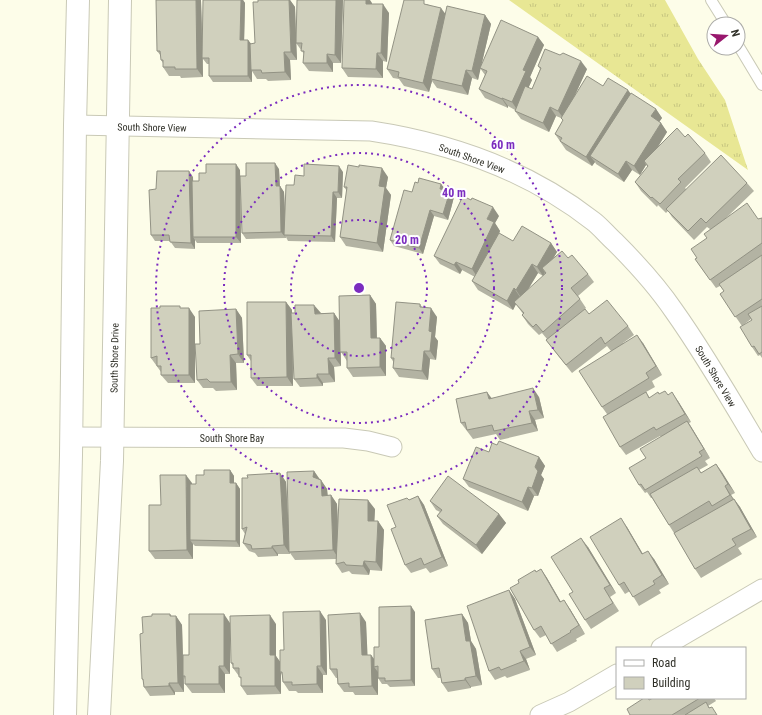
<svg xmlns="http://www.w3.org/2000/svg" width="762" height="715" font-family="'Roboto Condensed',sans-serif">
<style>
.grass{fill:url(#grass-tufts)}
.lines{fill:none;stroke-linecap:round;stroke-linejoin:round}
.lane-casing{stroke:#c9c9b6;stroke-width:12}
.street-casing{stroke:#c9c9b6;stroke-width:21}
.secondary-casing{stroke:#c9c9b6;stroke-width:24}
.lane{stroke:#fff;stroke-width:10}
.street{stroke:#fff;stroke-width:19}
.secondary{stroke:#fff;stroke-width:22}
.wall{fill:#b3b3a3;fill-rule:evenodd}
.shaded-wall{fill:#929284}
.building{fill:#d0d0bd;stroke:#929284}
.ring{fill:none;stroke:#7b2cbf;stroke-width:2;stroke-dasharray:2 4}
.labels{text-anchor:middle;stroke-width:4;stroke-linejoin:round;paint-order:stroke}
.street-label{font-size:10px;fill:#303028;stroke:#fff}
.centre{fill:#7b2cbf;stroke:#fff;stroke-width:2}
.ring-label{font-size:12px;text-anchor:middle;font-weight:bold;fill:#7b2cbf;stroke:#fff;stroke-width:4;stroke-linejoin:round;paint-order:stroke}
</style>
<defs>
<pattern id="grass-tufts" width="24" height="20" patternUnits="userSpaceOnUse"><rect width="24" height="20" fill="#e8e794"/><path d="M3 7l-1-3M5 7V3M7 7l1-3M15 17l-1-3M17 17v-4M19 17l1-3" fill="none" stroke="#c7c680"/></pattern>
</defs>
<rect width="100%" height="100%" fill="#fdfde9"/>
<!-- grass -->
<path class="grass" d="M509,0H665L698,59L725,100L748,170Z"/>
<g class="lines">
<defs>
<path id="lane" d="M711,0L726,24
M738,45L762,85"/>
<path id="street" d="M75,125L371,131C450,143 529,171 593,221C601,227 607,235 615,242C636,263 657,286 674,311C706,356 734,405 762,452
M71,437L344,438L368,441L392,447
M661,648L762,589
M540,715L569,702L617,674"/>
<path id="secondary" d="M65,715L71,455L75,125L78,0
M99,715L112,461L120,0"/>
</defs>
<!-- lane casing -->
<use href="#lane" class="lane-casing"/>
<!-- street casing -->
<use href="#street" class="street-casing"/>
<!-- secondary casing -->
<use href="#secondary" class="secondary-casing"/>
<!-- lane -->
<use href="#lane" class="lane"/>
<!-- street -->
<use href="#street" class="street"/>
<!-- secondary -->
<use href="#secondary" class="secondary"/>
</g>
<!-- wall -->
<path class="wall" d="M203,0H243L245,3L244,40H248L251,44L255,43L258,0H290L295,7L296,40L343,0L341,63H333V72L309,71L303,63L304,54L296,43L297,60H290L291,80L268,81L266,79H257L252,71V82H213L209,76V64H207L203,59V77L181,78L180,76H169L163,67V63L161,60V56L157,51L201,1L203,48Z
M372,3V4L389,13L387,62L383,61V78L348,77L342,68Z
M427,4L446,14L485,15L491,24L481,66L538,37L544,45L530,77L532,80L528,88L532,89L540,69L538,66L587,69L575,95L603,86L631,94L656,109L662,118L659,122L661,123L667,132L658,147L685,137L705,153L711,162L685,188L686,189L747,183L754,191L725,219H758L762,218V358L760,355L758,356L752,347V320L751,319L742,326L720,294L724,291L720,286L716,288L695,259L697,258L707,238L710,229L707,227L694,240L672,217L668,211L666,213L658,205L657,207L641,191L635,182L648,167L646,165L640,175L632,170L624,182L596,164L595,162L592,166L566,150L555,134L563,121L561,118L556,116L549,132L521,119L515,111V110L508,106V108L485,98L479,89L485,75L480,68L478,80L472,78L468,95L437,88L432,81L429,92L404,86L399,79L393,78L387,69Z
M279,169L280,186L284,192L285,210L294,185L304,176L343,172L342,198H337L335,242L288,241L286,237V238L246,239L242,233L246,176Z
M240,170L241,243H197L195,240V249L175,248L170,241H155L151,235L156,189L193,177V181H199L206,173Z
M388,177L386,188L391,195L383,252L346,246L340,237L347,191L344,187Z
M418,183L441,184L445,190L454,197L448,220L434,216L423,254L394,246L390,240L412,192Z
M499,216L495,223L500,231L498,236L513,241L551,243L557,252L553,259L568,258L588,274L594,282L578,296L586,308L580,314H589L628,326L634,335L623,343H643L662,375L652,381L655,387L646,392L650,398L660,394L668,395L678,401L691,422L689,423L710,458L705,461L708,465L699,470L701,473L716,464L735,493L731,495L740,507L757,537L738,548L742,554L701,578L695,569L674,533L652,498H651L647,492L645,493L639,485L646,458L661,437L660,436L626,455L620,447L607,414L602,407L611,351L607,346L572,373L552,348L546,340L547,339L542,333L539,335L528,324L522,315L523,314L516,304L513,310L478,290L472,281L475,277L462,270L460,274L440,264L434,256ZM538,273L543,276L545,273L546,274L528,290Z
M370,295L376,304L377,338H380L386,346V376L353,377L347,368V361L341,352V366L334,367L335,382L323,383V386L300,387L294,379L293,345V386H257L251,378V361L247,355L286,302L292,310V313H334L340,322Z
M420,304L422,307L437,317L435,337L438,341L436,360L430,359L428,380L399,377L393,368L394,363L391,358Z
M182,308L195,317V383H168L161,375V372L151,358Z
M236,309L242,318L244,363H236L237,390L216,391L213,388H203L197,380L200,344Z
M539,397L544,418L535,420L538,431L500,440L496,434L473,439L461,423L491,398Z
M489,452L539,457L545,466L541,475L544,479L538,496H534L528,511L469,487L463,479Z
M230,470L234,476V483H236L240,489V547L195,546L193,544V559H155L149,551L161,505L192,483V484H196L204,475Z
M314,471L327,489L328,496L331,495L337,504L338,521L375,509L374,521H378L384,530L382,571L370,570L369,575L352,574L349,571L342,573L336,564V559L295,560L290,553V554H278V556L258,557L255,553L249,551L243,543L245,534L242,529L248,478L280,473L286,482L288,515Z
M418,496L424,505L448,566L430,573L426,568L411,573L405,565L396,527L409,500Z
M430,501L499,514L506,523L482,554L443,524L437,516L440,512L436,510Z
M627,527L643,554L654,559L669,584L659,590L661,593L639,606L630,591L625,594L619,585Z
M588,547L616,593L610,597L619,611L591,629L585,620L573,592Z
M541,569L547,578L561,602L570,609L585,634L576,639L577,641L557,652L546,635L540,638L534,630L536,572Z
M509,590L515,599L536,655L526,659L530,670L507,678L505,676L495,680L489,671Z
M415,612V686L390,687L387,684H382L378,678V672V695H355L353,692H344L338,684L337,678H336L330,669L366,622L367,655H371L374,659L379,647Z
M462,614L468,623L471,641L476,649L482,685L471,687V688L448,692L442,683L441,678H438L432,669Z
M172,616H176L182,625L183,662L189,655L230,623V674H225V693H192L185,684V680L184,677V692H175V695L150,696L144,687V682L142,679L143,633Z
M326,620L327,675H323V693H298L296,691H289L283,682L282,675L281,673V694L247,695L241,686V679L233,668V666L231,663L276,624V656L280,662L284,650Z
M653,698H714L716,701L708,706L717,715H630Z"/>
<!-- shaded-wall -->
<path class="shaded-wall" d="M196,0H201V1L203,77L197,69Z
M241,0H243L245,3L244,46L240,40Z
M289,0H290L295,7L297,60L291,52Z
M336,0H343L341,63L335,55Z
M366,0H370L372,3V13L366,4Z
M383,4L389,13L387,62L381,53Z
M441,8L447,16L431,79L432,81L429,92L423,83Z
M485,15L491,24L478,80L472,71Z
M538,37L544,45L530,77L532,80L518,111L512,102L523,70Z
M248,40L253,46L251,70L252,71V82L248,76Z
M284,52L290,60L291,80L285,72Z
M377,53L383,61V78L376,69Z
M327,54L333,63V72L327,63Z
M581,61L587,69L564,119L558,111Z
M466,70L472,78L468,95L462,86Z
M628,90L634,98L590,156L595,162L592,166L586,157Z
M502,98L508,106V108L502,99Z
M550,107L556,116L549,132L543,123Z
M656,109L662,118L657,125L651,116Z
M661,123L667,132L647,164L644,161L646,165L640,175L634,166Z
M626,161L632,170L624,182L618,174Z
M275,163L279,169L280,192L276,186Z
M236,164L240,170L241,243L236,237Z
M339,166L343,172L342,198L338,192Z
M382,168L388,177L386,188L391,195L383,252L377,243L379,186Z
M189,171L193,177L195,237H193L195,240V249L191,243Z
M441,184L446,190L440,189Z
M280,186L284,192L286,235H284L286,238L281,232Z
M450,191L454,197L448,220L443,214Z
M333,192L337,198L335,242L331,236Z
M493,207L499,216L495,223L500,231L478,278L472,269L487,219Z
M430,210L434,216L423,254L419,248Z
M551,243L557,252L545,272L542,268L545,273L543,276L537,267Z
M456,262L462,270L460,274L454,265Z
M532,264L538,273L522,299L516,290Z
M514,288L520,297L514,302L516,304L513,310L507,301Z
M370,295L376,304L377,347L371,338Z
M286,302L292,310L293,386L287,377Z
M314,305L321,313L315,314Z
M189,308L195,317V383L189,375Z
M431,308L437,317L435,337L438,341L436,360L430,351L429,331Z
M236,309L242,318L244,363L238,354Z
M334,313L340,322L341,366L335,358Z
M637,335L643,343L662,375L656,366Z
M380,338L386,346V376L380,367Z
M424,351L430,359L428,380L422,371Z
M230,355L236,363L237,390L231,382Z
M328,358L334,367L335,382L329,374Z
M317,374L323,383V386L317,378Z
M533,388L539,397L544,418L538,410Z
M487,392L493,400L489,399Z
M672,392L678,401L691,422L685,414Z
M529,411L535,420L538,431L532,423Z
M687,421L693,430L710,458L704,449Z
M539,457L545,466L541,475L544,479L538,496L532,488L535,467Z
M716,464L722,472L735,493L728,484Z
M230,470L234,476V489L230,483Z
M314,471L320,480L313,477Z
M280,473L286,482L290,552H289L290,554L284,545Z
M186,475L192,483L193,540H190L193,544V559L187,550Z
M321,480L327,489L328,504L322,496Z
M236,483L240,489V547L236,541Z
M725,486L731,495L736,504L730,495Z
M528,487L534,496L528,511L522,502Z
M331,495L337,504L339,559L333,550Z
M418,496L424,505L448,566L442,557Z
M734,499L740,507L757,537L751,529Z
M368,500L375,509L374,530L368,521Z
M499,514L506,523L482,554L476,545Z
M621,518L627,527L648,563L642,554Z
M378,521L384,530L382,571L376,562Z
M581,538L588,547L616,593L610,585Z
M272,546L278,554V556L272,548Z
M648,551L654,559L669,584L662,575Z
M364,561L370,570L369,575L363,566Z
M541,569L547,578L566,611L560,602Z
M509,590L515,599L536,655L530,647Z
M564,600L570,609L585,634L579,625Z
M411,606L415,612V686L411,680Z
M320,611L326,620L327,675L321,666Z
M360,613L366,622L368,664L362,655Z
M170,614L176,622V616L182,625L184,692L178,683Z
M224,614L230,623V674L224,666Z
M462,614L468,623L471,641L476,649L482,685L476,676L466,641Z
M270,615L276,624V656L281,663L280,672L281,673V694L275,686L270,655Z
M520,651L526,659L530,670L524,661Z
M371,655L377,663L374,667L378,672V695L372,686Z
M219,666L225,674V693L219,684Z
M317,666L323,675V693L317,684Z
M465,678L471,687V688L465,680Z
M169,683L175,692V695L169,686Z"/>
<!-- building -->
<path class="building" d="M156,0H196L197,69H175V67H163V60H161L160,51H157Z
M203,0H241L240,40H248V76H209V58H202Z
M258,0H289L291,52H284L285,72L262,73L261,70H251L250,44L255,43L253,2H258Z
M297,0H336L335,55L327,54V63H303L304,51H301L302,43H296Z
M344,0H366V4H383L381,53H377L376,69L342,68Z
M404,0H424V4L441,8L423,83L398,77L399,72L387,69Z
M447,6L485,15L472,71L466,70L462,86L431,79Z
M501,20L538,37L523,70L526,71L512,102L502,98V99L479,89L487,71L480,68Z
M545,49L560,55L563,53L581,61L558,111L550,107L543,123L515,111L525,86L532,89L541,68L538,66Z
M587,76L603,86L608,78L628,90L586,157L560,141L562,138L555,134L563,120L561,118Z
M631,93L656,109L651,116L661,123L634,166L626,161L618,174L590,156Z
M677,128L685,137L688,134L705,153L678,179L681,182L660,204L652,197L651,198L635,182L648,166L644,161Z
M721,155L747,183L706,223L701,218L688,231L666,209Z
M246,163H275L276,186H280L281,232L242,233L240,176H246Z
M206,164H236V237H193L192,181H199V173H206Z
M304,164L339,166L338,192H333L331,236L284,235L286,185H294L295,175L304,176Z
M348,165L359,167V165L382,168L379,186L385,187L377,243L340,237L347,187H344Z
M157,171H189L191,243L170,242L169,235H151L149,190L156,189Z
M419,178L441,184L440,189L450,191L443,214L430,210L419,248L390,240L404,190L412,192L415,182L418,183Z
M463,196L471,200L472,198L493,207L487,219L494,222L472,269L456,262L454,265L434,256Z
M747,203L758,219L762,218V243L710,280L695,259L697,258L691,249L707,238L704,234Z
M522,226L551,243L537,267L532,264L516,290L514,288L507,301L472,281L499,233L513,241Z
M562,251L568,258L572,255L588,274L571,288L580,299L543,332L536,324L533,327L522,315L524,313L514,302L546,273L542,268Z
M762,255V299L735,317L720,294L724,291L719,284Z
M370,295L371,338H380V367L347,368V352H340L339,296Z
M607,300L628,326L605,344L601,337L566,365L546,340L585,309L589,314Z
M247,302H286L287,377L251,378V355H247Z
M396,302L420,304V307L431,308L429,331L432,332L430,351H424L422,371L393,368L394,358H391Z
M295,305H314L315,314L334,313L335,358H328L329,374H317V378L294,379L291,313H295Z
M160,306H180V308H189V375H161V366H157V356L151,358V308H160Z
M762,306V352L759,354L754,346L752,347L740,327L752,320L748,314Z
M236,309L238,354L230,355L231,382H210L207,379L197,380L195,344H200L199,311Z
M637,335L656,366L646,373L649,378L602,407L579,371Z
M533,388L538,410L529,411L532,423L494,431L492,425L467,430L465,422L461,423L456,399L487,392L489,399Z
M665,391L668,395L672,392L685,414L656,430L654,427L620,447L603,417L646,392L649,398L658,392L659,394Z
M687,421L704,449L699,452L702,456L645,490L641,484L639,485L629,468L646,458L640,449Z
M499,441L539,457L535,467L538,471L532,488L528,487L522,502L463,479L476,447L489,452L492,443L497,445Z
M716,464L728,484L725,486L730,495L712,506L709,501L669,525L650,494L697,467L701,473Z
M204,470H230V483H236V541L190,540V484H196V475H204Z
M314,471L313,477L321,480L322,496L331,495L333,550L289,552L287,472Z
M280,473L284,545L272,546V548L252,549L251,545L243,543L247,527L242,529V478H248L247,475Z
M160,475H186L187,550L149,551V505H161Z
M448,476L499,514L476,545L437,516L442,510L430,501Z
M418,496L442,557L424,565L421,558L405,565L391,529L396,527L387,505L407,498L409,500Z
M339,499L368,500V521H378L376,562L364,561L363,566L346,565L344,562L336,564Z
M734,499L751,529L732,539L736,545L695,569L674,533Z
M621,518L642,554L648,551L662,575L653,581L655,584L633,597L624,582L619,585L590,537Z
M581,538L610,585L604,588L613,603L585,620L569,594L573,592L551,557Z
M541,569L560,602L564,600L579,625L570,631L571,632L551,644L541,626L534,630L510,588L519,583L518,580L535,570L536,572Z
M509,590L530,647L520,651L524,661L501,670L499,667L489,671L467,606Z
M411,606V680L385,681V678H378V666L374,667V647H379V607Z
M320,611L321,666H317V684L292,685V682H283L282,672H280V650H284L283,612Z
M360,613L362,655H371L372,686L349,687V683L338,684L337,669H330L328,615Z
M152,614H170V616H176L178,683H169V686L144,687L143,679H142L140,634L143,633L142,617L152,616Z
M189,614H224V666H219V684H185V676H183V655H189Z
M462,614L466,641H470L476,676L465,678V680L442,683L439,668L432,669L425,620Z
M270,615V655H275V686H241V677H239V668H233V663H231L230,616Z
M644,698H648L649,700L653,698H700L672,715H630L627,709Z
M706,702L709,708L712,707L717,715H685Z"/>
<!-- distance rings -->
<g class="ring">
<circle cx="359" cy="288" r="68"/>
<circle cx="359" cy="288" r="135"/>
<circle cx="359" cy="288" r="203"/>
</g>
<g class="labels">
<!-- street labels -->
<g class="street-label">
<text transform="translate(152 127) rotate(1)" y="4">South Shore View</text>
<text transform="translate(472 158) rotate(20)" y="4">South Shore View</text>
<text transform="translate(114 358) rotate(-89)" y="4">South Shore Drive</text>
<text transform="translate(716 376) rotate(59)" y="4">South Shore View</text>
<text x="232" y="442">South Shore Bay</text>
</g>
</g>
<circle cx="359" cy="288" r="6" class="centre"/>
<g class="ring-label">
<text x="503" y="149">60 m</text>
<text x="454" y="197">40 m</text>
<text x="407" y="244">20 m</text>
</g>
<!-- legend -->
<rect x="616" y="647" width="130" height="52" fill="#ffffff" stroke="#acaca9"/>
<rect x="624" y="660" width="20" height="6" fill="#ffffff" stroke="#acaca9"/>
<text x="652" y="667" font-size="12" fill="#303028">Road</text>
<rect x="624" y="677" width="20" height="12" fill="#d0d0bd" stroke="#acaca9"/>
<text x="652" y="687" font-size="12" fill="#303028">Building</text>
<!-- north arrow -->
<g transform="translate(726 36) rotate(73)"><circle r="19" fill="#ffffff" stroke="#acaca9"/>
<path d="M0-3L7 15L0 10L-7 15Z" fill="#98176d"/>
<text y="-6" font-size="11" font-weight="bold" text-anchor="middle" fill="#303028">N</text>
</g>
</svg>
